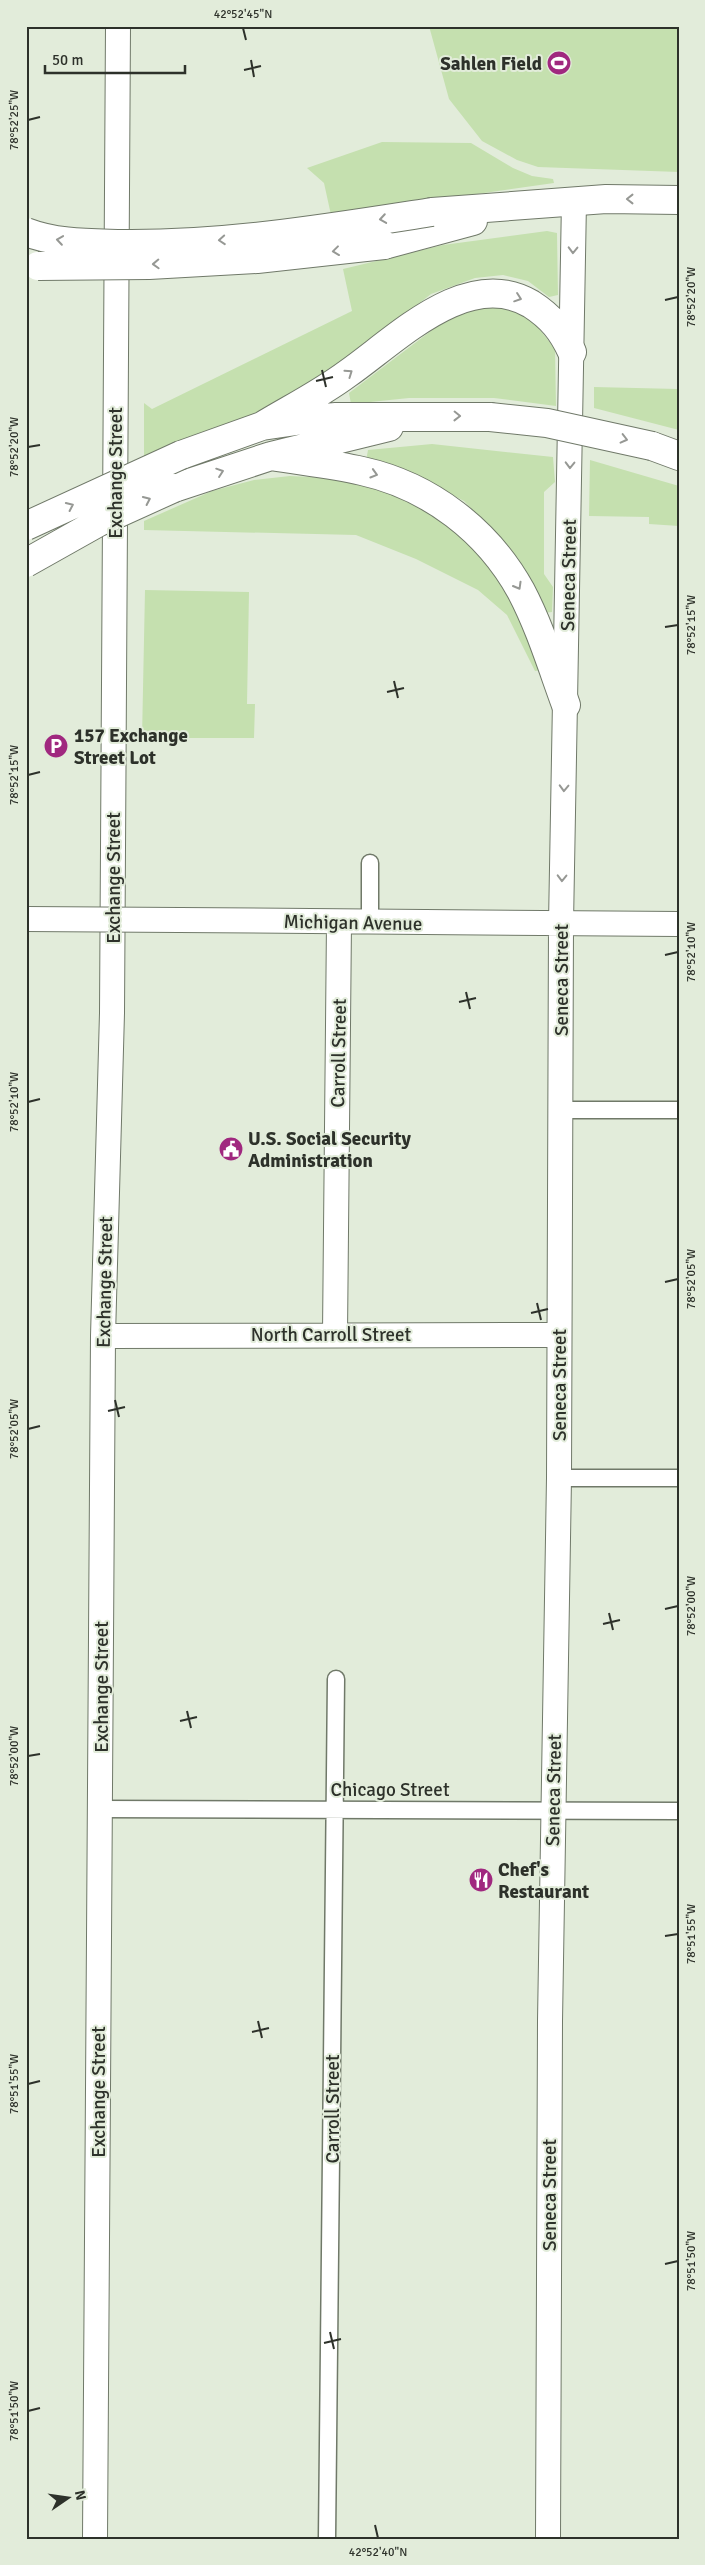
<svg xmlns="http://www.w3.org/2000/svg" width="705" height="2565" font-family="Signika,sans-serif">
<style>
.green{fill:#c5e0af}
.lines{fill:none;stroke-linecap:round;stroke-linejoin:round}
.street-casing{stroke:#707969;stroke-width:19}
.secondary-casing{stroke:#707969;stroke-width:26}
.highway-casing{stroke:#707969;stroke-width:30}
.street{stroke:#fff;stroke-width:16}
.secondary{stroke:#fff;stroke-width:24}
.highway{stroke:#fff;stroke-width:28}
.secondary-bridge-casing{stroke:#707969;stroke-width:26;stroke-linecap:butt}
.highway-bridge-casing{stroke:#707969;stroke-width:30;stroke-linecap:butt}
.secondary-bridge{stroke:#fff;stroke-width:24}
.highway-bridge{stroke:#fff;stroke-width:28}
.oneway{stroke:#969894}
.ticks{fill:none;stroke:#2d312a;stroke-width:2}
.labels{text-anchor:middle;stroke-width:4;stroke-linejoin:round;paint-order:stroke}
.poi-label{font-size:19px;font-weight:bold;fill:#2d312a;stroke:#e2ecda;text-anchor:start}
.street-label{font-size:19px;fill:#2d312a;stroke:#e2ecda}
.neatline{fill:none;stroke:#2d312a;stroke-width:2}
.ticks-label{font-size:12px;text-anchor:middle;fill:#2d312a}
</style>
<rect width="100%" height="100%" fill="#e2ecda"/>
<!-- green -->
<path class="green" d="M429,26H679V172L538,167L517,160L482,141L449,99Z
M382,142L471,143L513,168L532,176L553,179L554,183L331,215L324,183L307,168Z
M547,231L557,233L558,295L549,297L528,281L503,275L475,278L431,294L328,375L266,413L144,456V403L152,409L352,311L343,269L443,245Z
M475,305L513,307L534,322L555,349L556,406L494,398H409L351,404L349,393L448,318Z
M594,387L678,389L679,430L594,408Z
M432,444L553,457L555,482L544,492V574L553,587L552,612L544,613L518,558L464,501L422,479L366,461L368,450Z
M590,460L679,486V526L649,524V517L589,516Z
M290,476L329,478L384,489L433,512L480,550L521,610L542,670L535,671L507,615L478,590L416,559L356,535L144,530V521L212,491L254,480Z
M145,590L249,592L247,704H255L254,738H142Z"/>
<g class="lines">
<defs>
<path id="street" d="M370,922V863
M561,1110H679
M559,1478H679
M100,1809L679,1811
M327,2539L336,1679"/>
<path id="secondary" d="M179,920L679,924
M335,1334L339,922
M103,1336L559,1335
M95,2539L103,1336L112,1013L118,26
M548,2539L550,2021L559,1478L561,924L574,201"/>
<path id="highway" d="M432,212L606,199L679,200
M384,245L473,221
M262,426C290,409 320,394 347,374C396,340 467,266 531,304C551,317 562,330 572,352
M652,446L679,456
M181,455L262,426L303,420L336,417H490
M271,456C301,461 332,464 362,471C430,486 488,531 521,591C540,627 552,667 566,705
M174,488L271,456L389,427"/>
</defs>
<!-- street casing -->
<use href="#street" class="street-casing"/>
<!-- secondary casing -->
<use href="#secondary" class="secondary-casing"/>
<!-- highway casing -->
<use href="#highway" class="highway-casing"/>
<!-- street -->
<use href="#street" class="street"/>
<!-- secondary -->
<use href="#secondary" class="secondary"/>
<!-- highway -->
<use href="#highway" class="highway"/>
<defs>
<path id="secondary-bridge" d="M26,919L179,920"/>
<path id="highway-bridge" d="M26,232C57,244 90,243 123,244C227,245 329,228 432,212
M38,266L149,265L257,259L384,245
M490,417L547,423L652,446
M26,526L181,455
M26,563L99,522L174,488"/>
</defs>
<!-- secondary-bridge casing -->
<use href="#secondary-bridge" class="secondary-bridge-casing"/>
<!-- highway-bridge casing -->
<use href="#highway-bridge" class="highway-bridge-casing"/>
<!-- secondary-bridge -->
<use href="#secondary-bridge" class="secondary-bridge"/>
<!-- highway-bridge -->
<use href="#highway-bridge" class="highway-bridge"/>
</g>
<!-- one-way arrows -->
<defs><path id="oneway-chevron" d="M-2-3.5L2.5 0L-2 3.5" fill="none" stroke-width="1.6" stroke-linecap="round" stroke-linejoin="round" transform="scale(1.25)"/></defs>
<g class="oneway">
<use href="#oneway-chevron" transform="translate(630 199) rotate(180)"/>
<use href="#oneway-chevron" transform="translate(383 219) rotate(171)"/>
<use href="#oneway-chevron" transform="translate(60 240) rotate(-172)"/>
<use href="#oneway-chevron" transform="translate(222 240) rotate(176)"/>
<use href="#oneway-chevron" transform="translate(573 250) rotate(91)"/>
<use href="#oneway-chevron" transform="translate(336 251) rotate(173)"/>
<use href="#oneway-chevron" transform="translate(156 264) rotate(178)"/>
<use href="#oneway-chevron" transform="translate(518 298) rotate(19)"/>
<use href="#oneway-chevron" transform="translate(349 373) rotate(-35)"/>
<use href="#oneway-chevron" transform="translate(457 416) rotate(1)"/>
<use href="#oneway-chevron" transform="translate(624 439) rotate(14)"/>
<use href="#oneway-chevron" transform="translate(570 465) rotate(91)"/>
<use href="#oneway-chevron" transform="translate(220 472) rotate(-19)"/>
<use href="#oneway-chevron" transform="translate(374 474) rotate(17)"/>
<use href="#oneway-chevron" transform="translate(147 500) rotate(-25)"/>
<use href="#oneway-chevron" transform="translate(70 506) rotate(-25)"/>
<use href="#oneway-chevron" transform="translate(518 586) rotate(60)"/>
<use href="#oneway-chevron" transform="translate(564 788) rotate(92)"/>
<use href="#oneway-chevron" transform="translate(562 878) rotate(91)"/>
</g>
<!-- ticks -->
<path class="ticks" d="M243,28L246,40M251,60L254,77M244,70L261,66M28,120L40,117M665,300L678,297M322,370L326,387M316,381L333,377M28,447L40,445M665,627L678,625M394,681L398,698M387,692L404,688M28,775L40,772M665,955L678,952M466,992L470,1009M459,1002L476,998M28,1102L40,1099M665,1282L678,1279M537,1303L541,1320M531,1313L548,1309M115,1400L119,1417M108,1411L125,1407M28,1429L40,1426M665,1609L678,1606M609,1613L613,1630M603,1624L620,1620M187,1711L191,1728M180,1721L197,1717M28,1756L40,1754M665,1936L678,1934M258,2021L262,2038M252,2032L269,2028M28,2084L40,2081M665,2264L678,2261M330,2332L334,2349M324,2343L341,2339M28,2411L40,2408M375,2525L378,2538"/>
<!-- icons -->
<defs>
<symbol id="stadium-disc" viewBox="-11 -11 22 22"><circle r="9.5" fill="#a0287f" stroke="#e2ecda"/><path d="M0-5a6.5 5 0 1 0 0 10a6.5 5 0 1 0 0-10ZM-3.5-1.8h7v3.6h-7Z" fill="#fff"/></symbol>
<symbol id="parking-disc" viewBox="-11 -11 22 22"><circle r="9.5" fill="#a0287f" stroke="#e2ecda"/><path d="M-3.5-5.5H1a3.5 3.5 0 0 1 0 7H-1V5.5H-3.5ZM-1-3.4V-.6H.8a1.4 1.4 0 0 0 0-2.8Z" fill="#fff"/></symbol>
<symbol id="civic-disc" viewBox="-11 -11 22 22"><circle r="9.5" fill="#a0287f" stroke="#e2ecda"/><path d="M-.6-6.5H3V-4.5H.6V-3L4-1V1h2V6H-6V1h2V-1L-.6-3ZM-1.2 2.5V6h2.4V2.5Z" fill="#fff"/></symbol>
<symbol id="restaurant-disc" viewBox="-11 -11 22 22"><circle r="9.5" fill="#a0287f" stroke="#e2ecda"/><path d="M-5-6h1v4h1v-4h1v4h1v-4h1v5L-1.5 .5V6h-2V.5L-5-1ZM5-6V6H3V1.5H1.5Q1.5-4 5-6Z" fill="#fff"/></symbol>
</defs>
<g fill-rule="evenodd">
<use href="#stadium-disc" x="545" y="49" width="28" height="28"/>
<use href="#parking-disc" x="42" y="732" width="28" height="28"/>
<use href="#civic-disc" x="217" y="1135" width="28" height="28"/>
<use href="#restaurant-disc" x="467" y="1866" width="28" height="28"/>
</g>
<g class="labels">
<!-- poi labels -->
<g class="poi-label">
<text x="542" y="70" text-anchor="end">Sahlen Field</text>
<text x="74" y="742">157 Exchange<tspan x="74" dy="22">Street Lot</tspan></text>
<text x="248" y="1145">U.S. Social Security<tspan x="248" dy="22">Administration</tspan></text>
<text x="498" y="1876">Chef's<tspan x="498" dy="22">Restaurant</tspan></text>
</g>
<!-- street labels -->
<g class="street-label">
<text transform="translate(115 473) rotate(-90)" y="7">Exchange Street</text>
<text transform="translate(568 575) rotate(-89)" y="7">Seneca Street</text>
<text transform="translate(113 878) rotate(-90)" y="7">Exchange Street</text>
<text transform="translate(353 922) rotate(1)" y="7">Michigan Avenue</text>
<text transform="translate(561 980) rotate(-90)" y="7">Seneca Street</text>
<text transform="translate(338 1053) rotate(-89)" y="7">Carroll Street</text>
<text transform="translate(104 1282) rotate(-89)" y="7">Exchange Street</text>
<text x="331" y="1341">North Carroll Street</text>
<text transform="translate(559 1385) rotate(-90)" y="7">Seneca Street</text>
<text transform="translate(101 1687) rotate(-90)" y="7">Exchange Street</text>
<text x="390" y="1796">Chicago Street</text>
<text transform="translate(553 1790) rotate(-89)" y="7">Seneca Street</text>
<text transform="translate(98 2092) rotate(-90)" y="7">Exchange Street</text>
<text transform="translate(332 2109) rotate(-90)" y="7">Carroll Street</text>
<text transform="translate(549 2195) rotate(-90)" y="7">Seneca Street</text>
</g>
</g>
<!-- border -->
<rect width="705" height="2565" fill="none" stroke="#e2ecda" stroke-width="55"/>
<!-- north arrow -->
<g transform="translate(68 2498) rotate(77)" stroke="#e2ecda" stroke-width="4" paint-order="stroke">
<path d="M0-4L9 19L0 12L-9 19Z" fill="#2d312a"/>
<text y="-8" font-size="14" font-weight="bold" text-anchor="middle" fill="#2d312a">N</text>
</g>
<!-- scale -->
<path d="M45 65v8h140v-8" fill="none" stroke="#2d312a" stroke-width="2.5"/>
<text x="52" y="65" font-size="15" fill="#2d312a" stroke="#e2ecda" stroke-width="4" paint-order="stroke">50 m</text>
<rect x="28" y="28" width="650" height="2510" class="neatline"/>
<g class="ticks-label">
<text x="243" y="18">42°52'45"N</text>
<text transform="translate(14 120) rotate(-90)" y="4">78°52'25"W</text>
<text transform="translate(691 297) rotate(-90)" y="4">78°52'20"W</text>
<text transform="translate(14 447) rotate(-90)" y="4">78°52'20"W</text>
<text transform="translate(691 625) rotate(-90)" y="4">78°52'15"W</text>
<text transform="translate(14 775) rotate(-90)" y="4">78°52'15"W</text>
<text transform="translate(691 952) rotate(-90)" y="4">78°52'10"W</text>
<text transform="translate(14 1102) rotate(-90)" y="4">78°52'10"W</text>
<text transform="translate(691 1279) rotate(-90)" y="4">78°52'05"W</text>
<text transform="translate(14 1429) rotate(-90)" y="4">78°52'05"W</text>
<text transform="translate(691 1606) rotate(-90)" y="4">78°52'00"W</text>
<text transform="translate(14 1756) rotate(-90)" y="4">78°52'00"W</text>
<text transform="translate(691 1934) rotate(-90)" y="4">78°51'55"W</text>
<text transform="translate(14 2084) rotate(-90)" y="4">78°51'55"W</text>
<text transform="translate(691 2261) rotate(-90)" y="4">78°51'50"W</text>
<text transform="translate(14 2411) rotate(-90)" y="4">78°51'50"W</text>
<text x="378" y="2556">42°52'40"N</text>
</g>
</svg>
